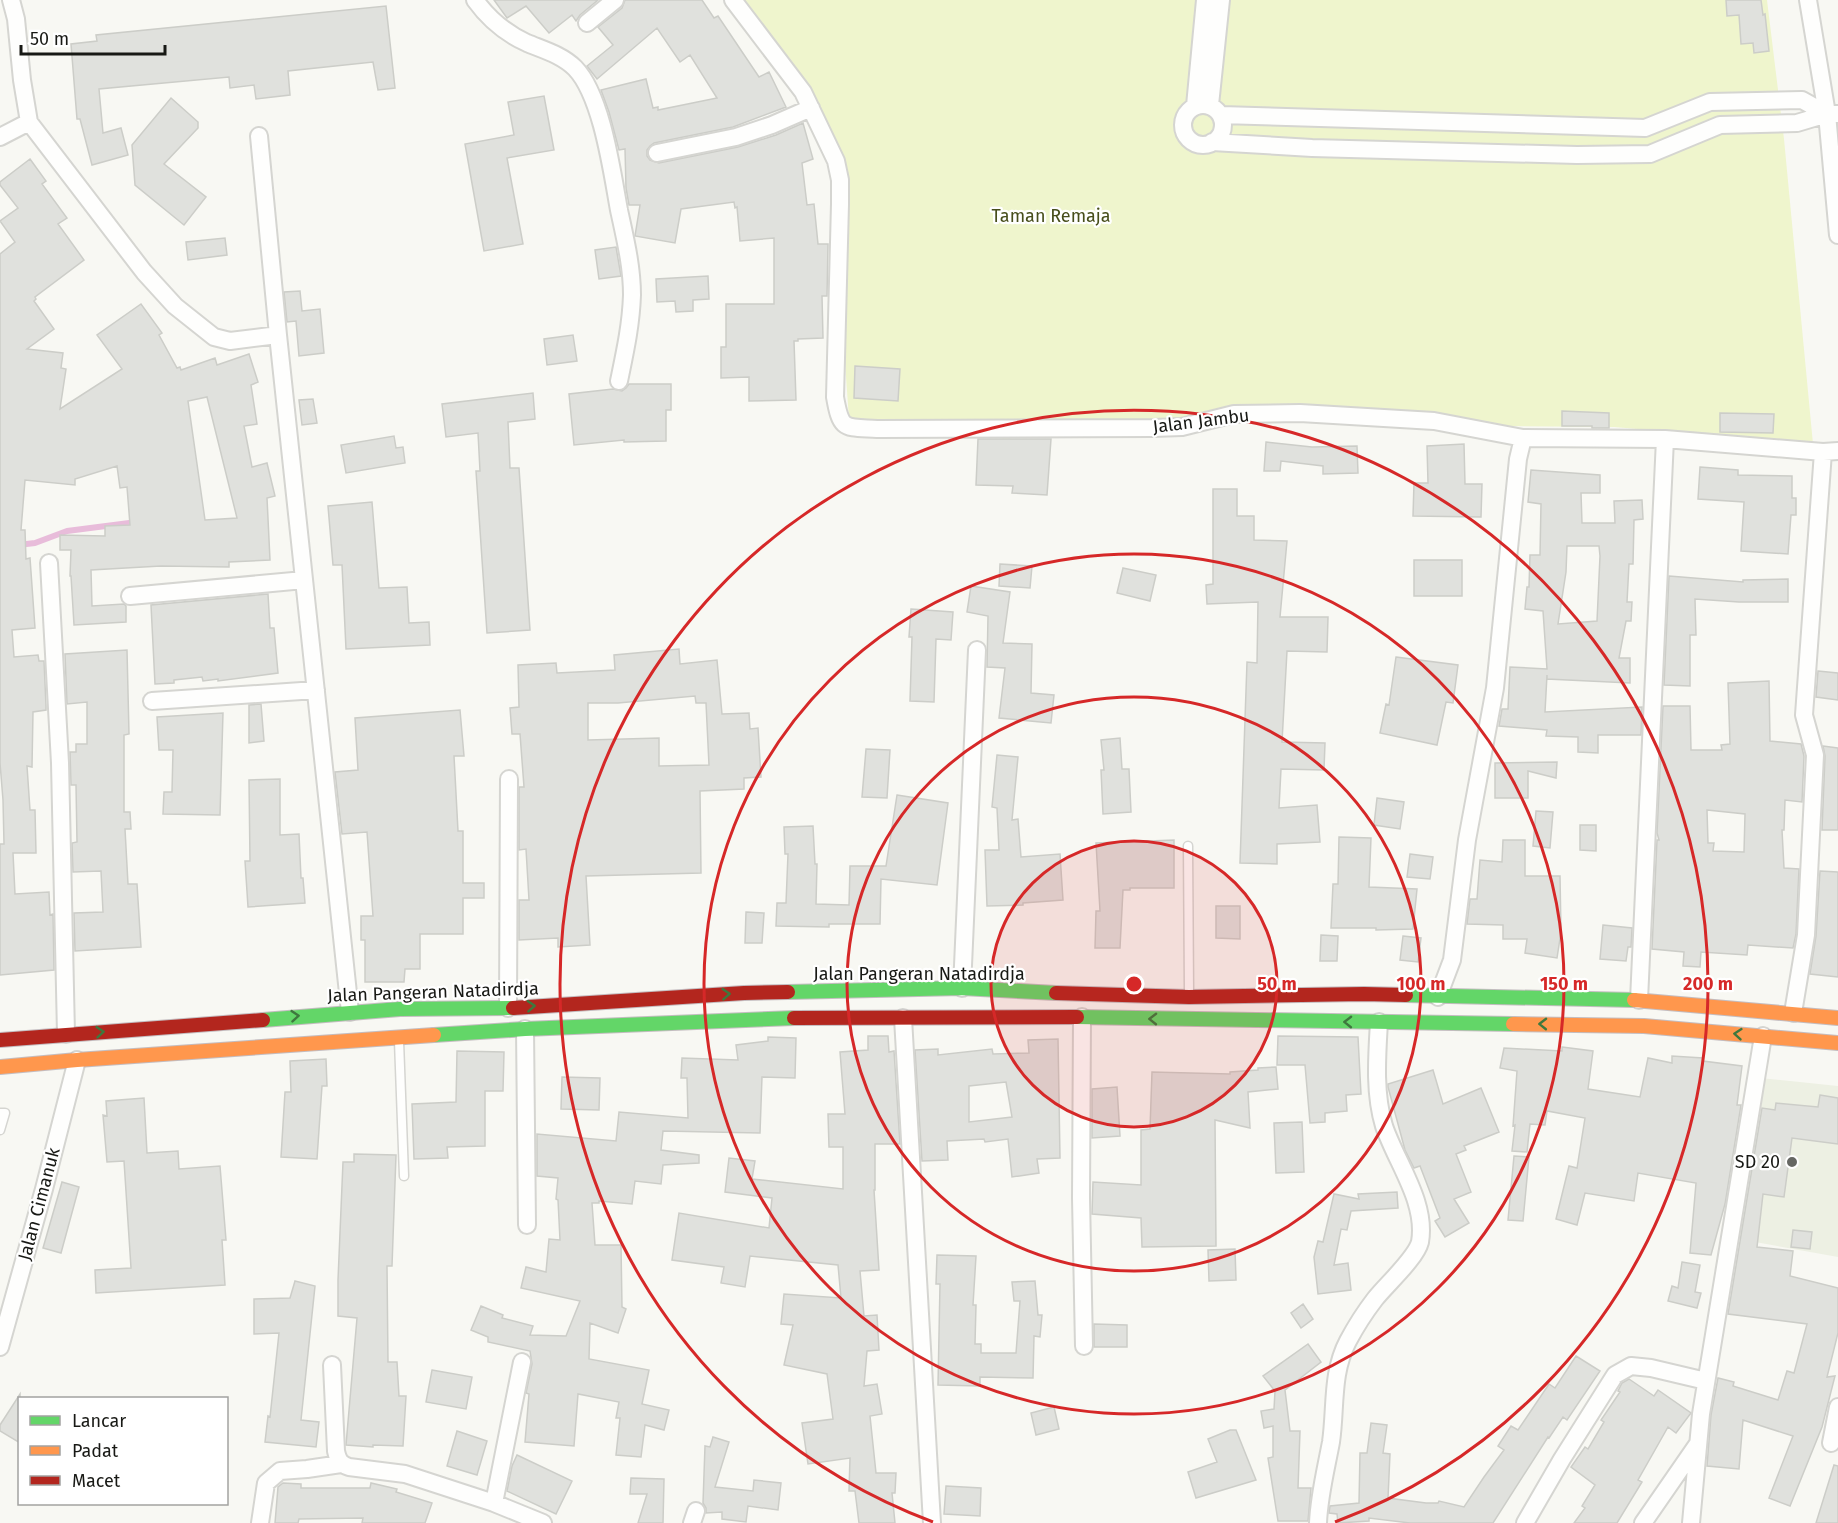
<svg xmlns="http://www.w3.org/2000/svg" width="1838" height="1523" font-family="'Fira Sans',sans-serif">
<style>
.built{fill:#edf0e3}
.green{fill:#eff5cd}
.lines{fill:none;stroke-linecap:round;stroke-linejoin:round}
.stream{stroke:#e8bcda;stroke-width:6}
.building{fill:#e0e1dd;stroke:#cccdc8;stroke-width:1.5;fill-rule:evenodd}
.lane-casing{stroke:#d5d5d1;stroke-width:11}
.street-casing{stroke:#d5d5d1;stroke-width:20}
.fast-casing{stroke:#c4bdc0;stroke-width:16}
.slow-casing{stroke:#c4bdc0;stroke-width:16}
.jam-casing{stroke:#c4bdc0;stroke-width:16}
.lane{stroke:#fefefd;stroke-width:8}
.street{stroke:#fefefd;stroke-width:16}
.fast{stroke:#63d668;stroke-width:14}
.slow{stroke:#ff974d;stroke-width:14}
.jam{stroke:#b3261e;stroke-width:14}
.oneway{stroke:#3e783e}
.ring{fill:none;stroke:#d62828;stroke-width:3}
.poi-dot{fill:#666763;stroke:#fff;stroke-width:2}
.labels{text-anchor:middle;stroke-width:4.5;stroke-linejoin:round;paint-order:stroke}
.park-label{font-size:18px;fill:#474e1b;stroke:#fff}
.street-label{font-size:18px;fill:#181915;stroke:#fff}
.poi-label{font-size:18px;fill:#181915;stroke:#fff;text-anchor:end}
.centre{fill:#d62828;stroke:#fff;stroke-width:3}
.ring-label{font-size:18px;text-anchor:middle;font-weight:bold;fill:#d62828;stroke:#fff;stroke-width:4.5;stroke-linejoin:round;paint-order:stroke}
</style>
<rect width="100%" height="100%" fill="#f8f8f3"/>
<!-- built -->
<path class="built" d="M1760,1078L1838,1086V1257L1733,1238Z"/>
<!-- green -->
<path class="green" d="M744,0H1767L1784,139L1813,444L1614,427L1507,426L1381,422L1269,416L1159,418L1006,439L849,419L831,164Z"/>
<g class="lines">
<!-- stream -->
<path class="stream" d="M18,545L35,543L67,531L137,522"/>
</g>
<!-- building -->
<path class="building" d="M494,0H598L580,15L576,21L572,15L549,33L526,6L507,18Z
M625,0H702L714,18L718,16L759,77L769,72L786,107L733,127L654,143L650,146L647,150V156L650,160L659,163L738,147L776,135L803,123L813,159L802,163L807,205L814,204L818,244H828L827,296H822L823,338L798,339V341H794L796,400L749,401V377L721,378V347H726V304H774V238L740,241L737,207L735,208L734,202L681,209L675,243L635,236L640,205H629L626,188L625,149L619,150L609,112L601,90L646,79L653,108L658,107V110L717,98L690,55L680,62L657,28L597,79L587,66L613,45L598,27L622,8Z
M1726,0H1761L1763,15L1765,14L1769,51L1754,53L1753,43L1741,44L1739,15L1727,16Z
M386,6L395,88L378,90L373,62L288,71L290,95L256,99L254,85L230,88L229,77L99,89L103,133L121,128L128,155L92,165L80,119H77L71,44L97,41L96,35Z
M544,96L554,150L507,158L523,244L484,251L465,144L514,135L508,102Z
M171,98L198,122V128L164,164L206,197L184,225L135,185L132,145Z
M30,159L46,181L42,184L67,218L58,224L84,260L35,297L36,299L34,301L54,329L27,349L63,353L61,368L66,369L60,409L122,369L97,335L141,304L162,333L159,335L177,368L180,367L181,370L215,358L217,365L249,354L258,382L251,385L257,424L244,426L252,467L267,463L275,496L267,498L270,560L229,562V567L161,566L91,570L92,606L124,604L126,606V622L74,625L71,576H70L71,550H60V535L105,536V526L130,525L127,487L120,488L117,466L75,479V485L25,480L21,530H25L26,559L30,558L35,628L12,630L14,657L38,655L39,661H44L46,706V710L33,712L32,767L27,766L30,810H35L36,853H13L15,894L49,892L50,915L53,914L54,970L0,975V844H4L3,800L0,763V254L15,242L0,221L18,208L0,185V182ZM207,397L237,518L205,520L188,401Z
M225,238L227,255L188,260L186,242Z
M616,247L621,276L599,279L595,250Z
M708,276L709,299L693,300V311L676,312L675,301L657,302L656,279Z
M300,291L302,311L320,309L324,353L299,356L296,321L287,322L284,292Z
M573,335L577,361L547,365L544,339Z
M855,366L900,369L898,401L854,398Z
M629,384H671V410H666V441L624,442V440L574,445L569,394L613,389L622,391L626,388Z
M533,393L535,419L508,422L510,468H519L530,630L487,633L476,471H480L478,433L446,437L442,404Z
M313,399L317,423L302,425L299,400Z
M1562,411L1609,413V428H1592V426H1562Z
M1720,413L1774,414L1773,433L1720,432Z
M394,436L396,448L403,447L405,463L346,473L341,445Z
M978,439H1051L1047,495L1012,493L1013,486L976,485Z
M1266,442L1312,447L1357,446L1358,473L1323,474V466L1281,461L1280,471H1264Z
M1464,444L1465,484H1482L1481,517L1413,516L1414,483H1428L1427,446Z
M1700,467L1738,470V475L1792,476V498H1796V515H1791L1788,554L1741,551L1744,502L1698,499Z
M1531,470L1600,475V493H1581L1582,523H1615L1614,501L1642,500L1643,519L1634,520L1633,564H1629L1627,602H1632L1631,621H1626L1619,658H1630V683L1547,679V675L1545,712L1642,707L1641,735H1598V753L1578,752V737L1546,736L1547,730L1499,726L1502,709H1508L1510,667L1547,669L1543,611L1525,609L1527,587H1529L1530,555H1540L1541,504L1528,502ZM1567,546H1599L1600,556L1597,621L1558,624L1566,572Z
M1213,489H1237V516H1254V540L1287,541L1280,617H1328L1327,652L1287,651L1282,742L1325,743L1324,770L1281,769L1279,808L1317,805L1320,842L1277,844V864L1240,863L1247,662L1257,663L1258,602L1207,604L1206,585L1213,584Z
M372,502L379,588L407,587L409,623L429,622L430,645L346,649L342,565H333L328,506Z
M1414,560H1462V596H1414Z
M1000,564L1032,566L1030,588L999,586Z
M1123,568L1156,575L1150,601L1117,593Z
M1669,576L1743,582V580L1788,579V602H1739L1695,599L1696,635H1690V686L1664,685Z
M971,586L1010,592L1003,643L1032,644L1031,693L1054,695L1051,723L999,718L1005,668L987,667L988,616L967,612Z
M268,594L270,628H274L278,673L218,681V679L203,681L202,677L174,680V683L155,684L151,605Z
M911,609L953,612L951,640L936,639L934,702L910,701L912,637H909Z
M679,649L680,664L717,660L722,714L749,713L750,729L758,728L761,777L744,778V789L700,791L701,873L586,876L590,945L558,947V938L519,940V900H529L526,849L519,850V787H524L520,734H512L510,708L519,707L518,665L556,663L557,673L615,670L614,655ZM695,696L696,703H706L709,765L659,766V738L588,740V703H618Z
M127,650L129,734L124,735V812H130L131,829H125L128,884H137L141,947L75,951L74,913L103,912L101,871L73,872L72,843L77,842L76,785H71L70,752H76V744H87V702L67,704L65,654Z
M1396,657L1458,665L1453,703L1446,702L1437,745L1380,733L1386,704L1389,705Z
M1818,671L1838,673V700L1816,697Z
M1769,681L1770,741L1801,744L1804,756L1802,802L1785,800L1784,830H1782L1784,868L1799,869L1796,934L1793,948L1748,945L1747,955L1701,952L1700,967L1683,966L1684,952L1652,949L1657,840H1659L1657,833L1663,706H1690L1691,750H1722L1721,745L1730,744L1728,683ZM1707,810L1745,814L1744,852L1713,851L1714,843H1708Z
M261,704L264,741L249,743V705Z
M460,710L464,756H454L458,831H463V883H484V898H463V934H420V969H405L404,982H365V940H361V916H373L367,832L342,834L335,772L358,770L355,718Z
M223,713L220,815L163,814L164,792H172L173,750H159L157,717Z
M1120,738L1122,769H1129L1131,812L1103,814L1101,770H1104L1101,740Z
M1823,746L1838,748V830H1822L1825,756Z
M866,749L890,750L887,798L862,797Z
M997,755L1018,757L1012,820L1018,819L1021,857L1060,854L1063,900L1023,903V905L987,906L985,850H999L997,808L992,807Z
M1557,762L1556,778L1528,771V798H1495V763Z
M280,779V835L299,834L301,878H303L305,903L248,907L245,861H250L249,780Z
M897,795L948,803L937,885L881,879L880,924H829V927L776,926L777,903H786L788,854H785L784,827L813,826L815,864H817L816,904L849,905L850,866H886Z
M1377,798L1404,802L1400,829L1374,825Z
M1536,811L1553,812L1550,848L1533,846Z
M1580,825H1596V851L1580,850Z
M1339,837L1371,838L1369,887L1417,889L1413,929L1376,930V928H1331L1333,884H1338Z
M1174,840V888H1130V890H1123L1120,948H1095L1096,911H1100L1096,843Z
M1503,840H1525V876H1560L1561,932L1557,958L1525,953L1527,939H1503V925L1467,924L1470,899H1477L1480,860L1502,862Z
M1410,854L1433,857L1430,879L1407,877Z
M1820,871L1838,872V977L1810,974L1816,936Z
M1216,906H1240V939L1216,938Z
M746,912L764,913L762,943H745Z
M1603,925L1632,928L1631,947H1628L1626,961L1600,959Z
M1321,935L1338,936L1337,961H1320Z
M1403,936L1421,938L1418,962L1400,960Z
M868,1036H888L889,1052L894,1051L900,1144H875V1190H874L879,1270L860,1271L864,1316L877,1315L879,1350L867,1351L864,1386L877,1384L882,1414L870,1416L876,1473H896L895,1493H892L895,1523H859L855,1491H849L850,1458L808,1464L802,1423L833,1419L827,1374L784,1365L793,1325L781,1324L784,1294L841,1298L838,1265L750,1256L745,1287L721,1283L724,1267L672,1260L679,1213L769,1228L772,1198L725,1192L729,1158L755,1161L752,1179L843,1189V1147H829L828,1114H845L840,1052L868,1050Z
M1278,1036L1358,1037L1361,1094L1346,1095L1347,1111L1325,1113V1122L1310,1123L1305,1065H1277Z
M768,1037L796,1038L795,1078L762,1077L760,1133L663,1131L661,1150L699,1155V1163L663,1165L661,1184L635,1181L632,1204L599,1201V1203H592L595,1245H621L622,1307L626,1309L618,1333L590,1323L589,1359L649,1370L642,1404L669,1410L664,1430L645,1425L641,1457L616,1455L620,1418H616L619,1402L578,1394L574,1446L525,1442L529,1394L526,1393L532,1364L530,1351L488,1342V1337L471,1330L481,1306L503,1315L502,1318L533,1326L530,1335L566,1336L580,1301L521,1288L526,1267L546,1272L549,1239L560,1240L558,1200L556,1199L558,1178L537,1176V1134L616,1141L619,1112L688,1118L687,1078H681L682,1058L738,1060L736,1045L768,1041Z
M1058,1039L1060,1158L1037,1159L1039,1173L1012,1177L1008,1139L985,1142L984,1139L947,1141L948,1160L922,1161L915,1050L938,1049V1055L992,1049L993,1054L1029,1053L1028,1040ZM1006,1082L1012,1117L969,1122V1086Z
M1562,1047L1593,1051L1588,1089L1640,1097L1648,1058L1672,1063V1056L1703,1058V1061L1742,1066L1737,1105H1741L1725,1204L1711,1255L1690,1253L1696,1183L1638,1173L1634,1201L1585,1193L1577,1225L1556,1219L1569,1166L1577,1168L1585,1118L1547,1111L1545,1125L1530,1124L1527,1152L1512,1151L1515,1125L1513,1126L1517,1071L1500,1068L1504,1048L1562,1051Z
M457,1051L504,1052L503,1091H485V1146L447,1147L448,1158L414,1159L412,1104L456,1102Z
M326,1059L327,1086H322L317,1159L281,1157L285,1092H291L290,1061Z
M1276,1067L1278,1089L1248,1092L1250,1128L1215,1120L1216,1246L1142,1247L1141,1218L1092,1214L1093,1182L1141,1185V1130L1150,1129L1152,1072L1230,1074V1072L1258,1070V1068Z
M1433,1070L1443,1104L1481,1088L1499,1132L1464,1146L1466,1150L1456,1154L1471,1192L1454,1199L1469,1223L1445,1237L1435,1221L1440,1218L1420,1166L1414,1168L1405,1150L1388,1087V1084Z
M562,1077L600,1078L599,1110L561,1109Z
M1117,1087L1120,1136L1092,1138V1089Z
M1820,1095L1838,1098V1144L1792,1138L1784,1197L1763,1194L1757,1247L1793,1251L1790,1276L1838,1288V1333L1827,1377L1835,1376L1822,1427L1790,1506L1769,1498L1793,1436L1743,1420L1739,1469L1707,1466L1711,1415L1718,1378L1734,1382L1733,1386L1778,1400L1787,1371L1794,1373L1807,1324L1728,1314L1762,1108L1775,1110L1776,1103L1818,1107Z
M144,1098L147,1153L178,1151L179,1169L220,1166L226,1240H222L225,1285L96,1293L95,1270L131,1268L124,1161L107,1162L103,1115L107,1116L106,1101Z
M1302,1122L1304,1172L1276,1173L1274,1123Z
M354,1154L396,1155L392,1266H387L388,1362H397L399,1396H406L403,1446L373,1445V1447L346,1445L357,1318L338,1316V1280L343,1162H354Z
M1514,1156L1529,1157L1523,1221L1508,1220Z
M62,1182L79,1187L61,1253L43,1248Z
M1397,1192L1398,1208L1351,1211L1347,1230L1341,1229L1334,1265L1348,1263L1351,1290L1318,1294L1314,1257L1318,1241L1323,1242L1334,1194L1359,1199L1358,1194Z
M1793,1230L1812,1232L1810,1249L1791,1247Z
M1235,1249L1236,1280L1209,1281L1208,1250Z
M937,1255L976,1256L973,1305H976L975,1344H981V1353H1016L1020,1301H1014L1012,1282L1035,1281L1038,1315H1042L1040,1337L1034,1336L1033,1378L980,1377V1386L938,1385L940,1284H936Z
M1682,1262L1700,1265L1695,1292L1701,1293L1697,1308L1668,1301L1672,1286L1678,1288Z
M295,1281L315,1286L301,1420L319,1422L316,1447L265,1442L268,1416L270,1417L279,1333L254,1334V1299L290,1298Z
M1303,1304L1313,1319L1301,1328L1291,1313Z
M1094,1324L1127,1325V1347H1094Z
M1308,1344L1321,1362L1285,1390L1290,1431H1300L1298,1488H1311L1308,1521H1278L1268,1458L1273,1457V1426L1264,1428L1261,1411L1274,1409L1275,1391L1263,1376Z
M1576,1356L1600,1371L1567,1420L1563,1417L1549,1438L1548,1437L1493,1523H1410L1369,1518V1521L1338,1523L1337,1514L1329,1513L1330,1506L1359,1503L1360,1453H1367L1371,1423L1387,1425L1383,1453L1390,1454L1388,1498L1426,1503H1438L1439,1501L1464,1507L1484,1477L1504,1450L1498,1446L1511,1426L1518,1430L1549,1384L1555,1388Z
M432,1370L472,1377L466,1409L426,1402Z
M1629,1379L1654,1396L1658,1390L1691,1413L1676,1433L1668,1427L1638,1480L1642,1482L1617,1523H1574L1585,1508L1582,1506L1595,1485L1571,1467L1585,1447L1588,1449L1604,1422L1601,1420L1620,1392L1618,1391L1622,1383Z
M20,1394V1443L0,1431V1425Z
M1054,1407L1059,1429L1036,1435L1031,1413Z
M1230,1430H1236L1256,1480L1196,1498L1188,1472L1217,1462L1208,1439Z
M457,1431L487,1441L477,1475L447,1466Z
M713,1437L729,1442L715,1487L753,1491L754,1480L781,1483L778,1510L748,1506L746,1522L722,1519V1512L706,1513V1508L703,1503L705,1446L710,1447Z
M517,1455L572,1481L556,1514L507,1491L512,1466Z
M1834,1465L1838,1466V1523H1816Z
M631,1478L664,1479L663,1523H638L647,1494H630Z
M283,1483L301,1484V1488H370L371,1483L397,1489L396,1492L432,1503L425,1523H362L363,1518L299,1519L298,1523H275L278,1487Z
M946,1486L981,1488L980,1516L944,1514Z"/>
<g class="lines">
<defs>
<path id="lane" d="M1188,846L1189,993
M399,1041L404,1176
M0,1113H5L0,1130"/>
<path id="street" d="M11,0L16,19L22,80L29,122L144,272L175,306L214,337L230,341L278,335
M475,0C488,18 507,34 527,43C544,50 562,55 575,68C602,96 612,172 619,210C625,238 632,266 632,295C631,325 625,352 619,381
M733,0L803,92L836,161L840,180V204L835,397C841,431 844,427 877,429L1153,428L1182,427L1234,414L1300,413L1434,421L1523,438
M1808,0L1827,114L1838,235
M587,23L615,0
M1210,105L1221,0
M1183 125a20 20 0 1 1 40 0a20 20 0 1 1-40 0Z
M1195,106L1205,0
M1221,115L1645,128L1710,102L1802,100L1827,114
M259,136L278,335L350,1012
M0,137L29,122
M1212,142L1312,148L1577,155L1650,154L1720,125L1797,123L1827,114H1838
M657,153L736,137L772,125L811,108
M49,563L60,763L66,1034
M130,596L304,580
M152,701L316,690
M962,988L977,650
M1438,997L1452,960L1467,840L1495,688L1518,459L1523,438L1665,439L1823,452L1838,451
M1639,1000L1665,439
M508,1008L509,779
M1793,1013L1806,935L1815,755L1804,715L1823,452
M1082,1017L1081,1198L1084,1346
M903,1018L932,1523
M525,1029L527,1225
M0,1347L44,1189L77,1060
M332,1365L336,1451C338,1460 340,1464 349,1467L405,1474L494,1503L543,1523
M1831,1443L1838,1407
M494,1503L522,1362
M260,1523L266,1483L280,1471L307,1469L341,1464
M692,1523L696,1511
M1318,1523C1319,1496 1326,1469 1331,1442C1336,1408 1331,1373 1348,1341C1356,1326 1365,1312 1375,1299C1387,1284 1416,1258 1420,1242C1427,1202 1396,1162 1384,1126C1374,1093 1377,1056 1379,1022
M1525,1523L1562,1459L1615,1375L1631,1366L1651,1368L1706,1381
M1643,1523L1697,1445
M1691,1523L1701,1414L1763,1036"/>
<path id="fast" d="M788,992L962,988L1056,993
M1406,995L1634,1000
M1077,1017L1513,1024
M263,1020L400,1009L513,1008
M434,1035L525,1029L794,1018"/>
<path id="slow" d="M1634,1000L1838,1018
M1513,1024L1644,1026L1838,1043
M0,1067L77,1060L434,1035"/>
<path id="jam" d="M1056,993L1189,997L1364,994L1406,995
M513,1008L744,993L788,992
M794,1018L1077,1017
M0,1040L263,1020"/>
</defs>
<!-- lane casing -->
<use href="#lane" class="lane-casing"/>
<!-- street casing -->
<use href="#street" class="street-casing"/>
<!-- fast casing -->
<use href="#fast" class="fast-casing"/>
<!-- slow casing -->
<use href="#slow" class="slow-casing"/>
<!-- jam casing -->
<use href="#jam" class="jam-casing"/>
<!-- lane -->
<use href="#lane" class="lane"/>
<!-- street -->
<use href="#street" class="street"/>
<!-- fast -->
<use href="#fast" class="fast"/>
<!-- slow -->
<use href="#slow" class="slow"/>
<!-- jam -->
<use href="#jam" class="jam"/>
</g>
<!-- one-way arrows -->
<defs><path id="oneway-chevron" d="M-2-3.5L2.5 0L-2 3.5" fill="none" stroke-width="1.6" stroke-linecap="round" stroke-linejoin="round" transform="scale(1.5)"/></defs>
<g class="oneway">
<use href="#oneway-chevron" transform="translate(726 994) rotate(-4)"/>
<use href="#oneway-chevron" transform="translate(531 1006) rotate(-4)"/>
<use href="#oneway-chevron" transform="translate(295 1016) rotate(-5)"/>
<use href="#oneway-chevron" transform="translate(1153 1019) rotate(-179)"/>
<use href="#oneway-chevron" transform="translate(1348 1022) rotate(-179)"/>
<use href="#oneway-chevron" transform="translate(1543 1024) rotate(-179)"/>
<use href="#oneway-chevron" transform="translate(100 1032) rotate(-5)"/>
<use href="#oneway-chevron" transform="translate(1738 1034) rotate(-175)"/>
</g>
<!-- distance rings -->
<circle cx="1134" cy="984" r="143" fill="#d62828" fill-opacity=".12"/>
<g class="ring">
<circle cx="1134" cy="984" r="143"/>
<circle cx="1134" cy="984" r="287"/>
<circle cx="1134" cy="984" r="430"/>
<path d="M933 1522A574 574 0 1 1 1335 1522"/>
</g>
<!-- markers -->
<circle class="poi-dot" cx="1792" cy="1162" r="6"/>
<g class="labels">
<!-- park labels -->
<g class="park-label">
<text x="1051" y="222">Taman Remaja</text>
</g>
<!-- street labels -->
<g class="street-label">
<text transform="translate(1201 421) rotate(-7)" y="6">Jalan Jambu</text>
<text x="919" y="980">Jalan Pangeran Natadirdja</text>
<text transform="translate(433 992) rotate(-2)" y="6">Jalan Pangeran Natadirdja</text>
<text transform="translate(39 1204) rotate(-75)" y="6">Jalan Cimanuk</text>
</g>
<!-- poi labels -->
<g class="poi-label">
<text x="1780" y="1168">SD 20</text>
</g>
</g>
<circle cx="1134" cy="984" r="9" class="centre"/>
<g class="ring-label">
<text x="1277" y="990">50 m</text>
<text x="1421" y="990">100 m</text>
<text x="1564" y="990">150 m</text>
<text x="1708" y="990">200 m</text>
</g>
<!-- legend -->
<rect x="18" y="1397" width="210" height="108" fill="#ffffff" stroke="#a3a3a1" stroke-width="1.5"/>
<rect x="30" y="1416" width="30" height="9" fill="#63d668" stroke="#a3a3a1" stroke-width="1.5"/>
<text x="72" y="1427" font-size="18" fill="#181915">Lancar</text>
<rect x="30" y="1446" width="30" height="9" fill="#ff974d" stroke="#a3a3a1" stroke-width="1.5"/>
<text x="72" y="1457" font-size="18" fill="#181915">Padat</text>
<rect x="30" y="1476" width="30" height="9" fill="#b3261e" stroke="#a3a3a1" stroke-width="1.5"/>
<text x="72" y="1487" font-size="18" fill="#181915">Macet</text>
<!-- scale -->
<path d="M21 45v9h144v-9" fill="none" stroke="#181915" stroke-width="3"/>
<text x="30" y="45" font-size="18" fill="#181915" stroke="#ffffff" stroke-width="4.5" paint-order="stroke">50 m</text>
</svg>
